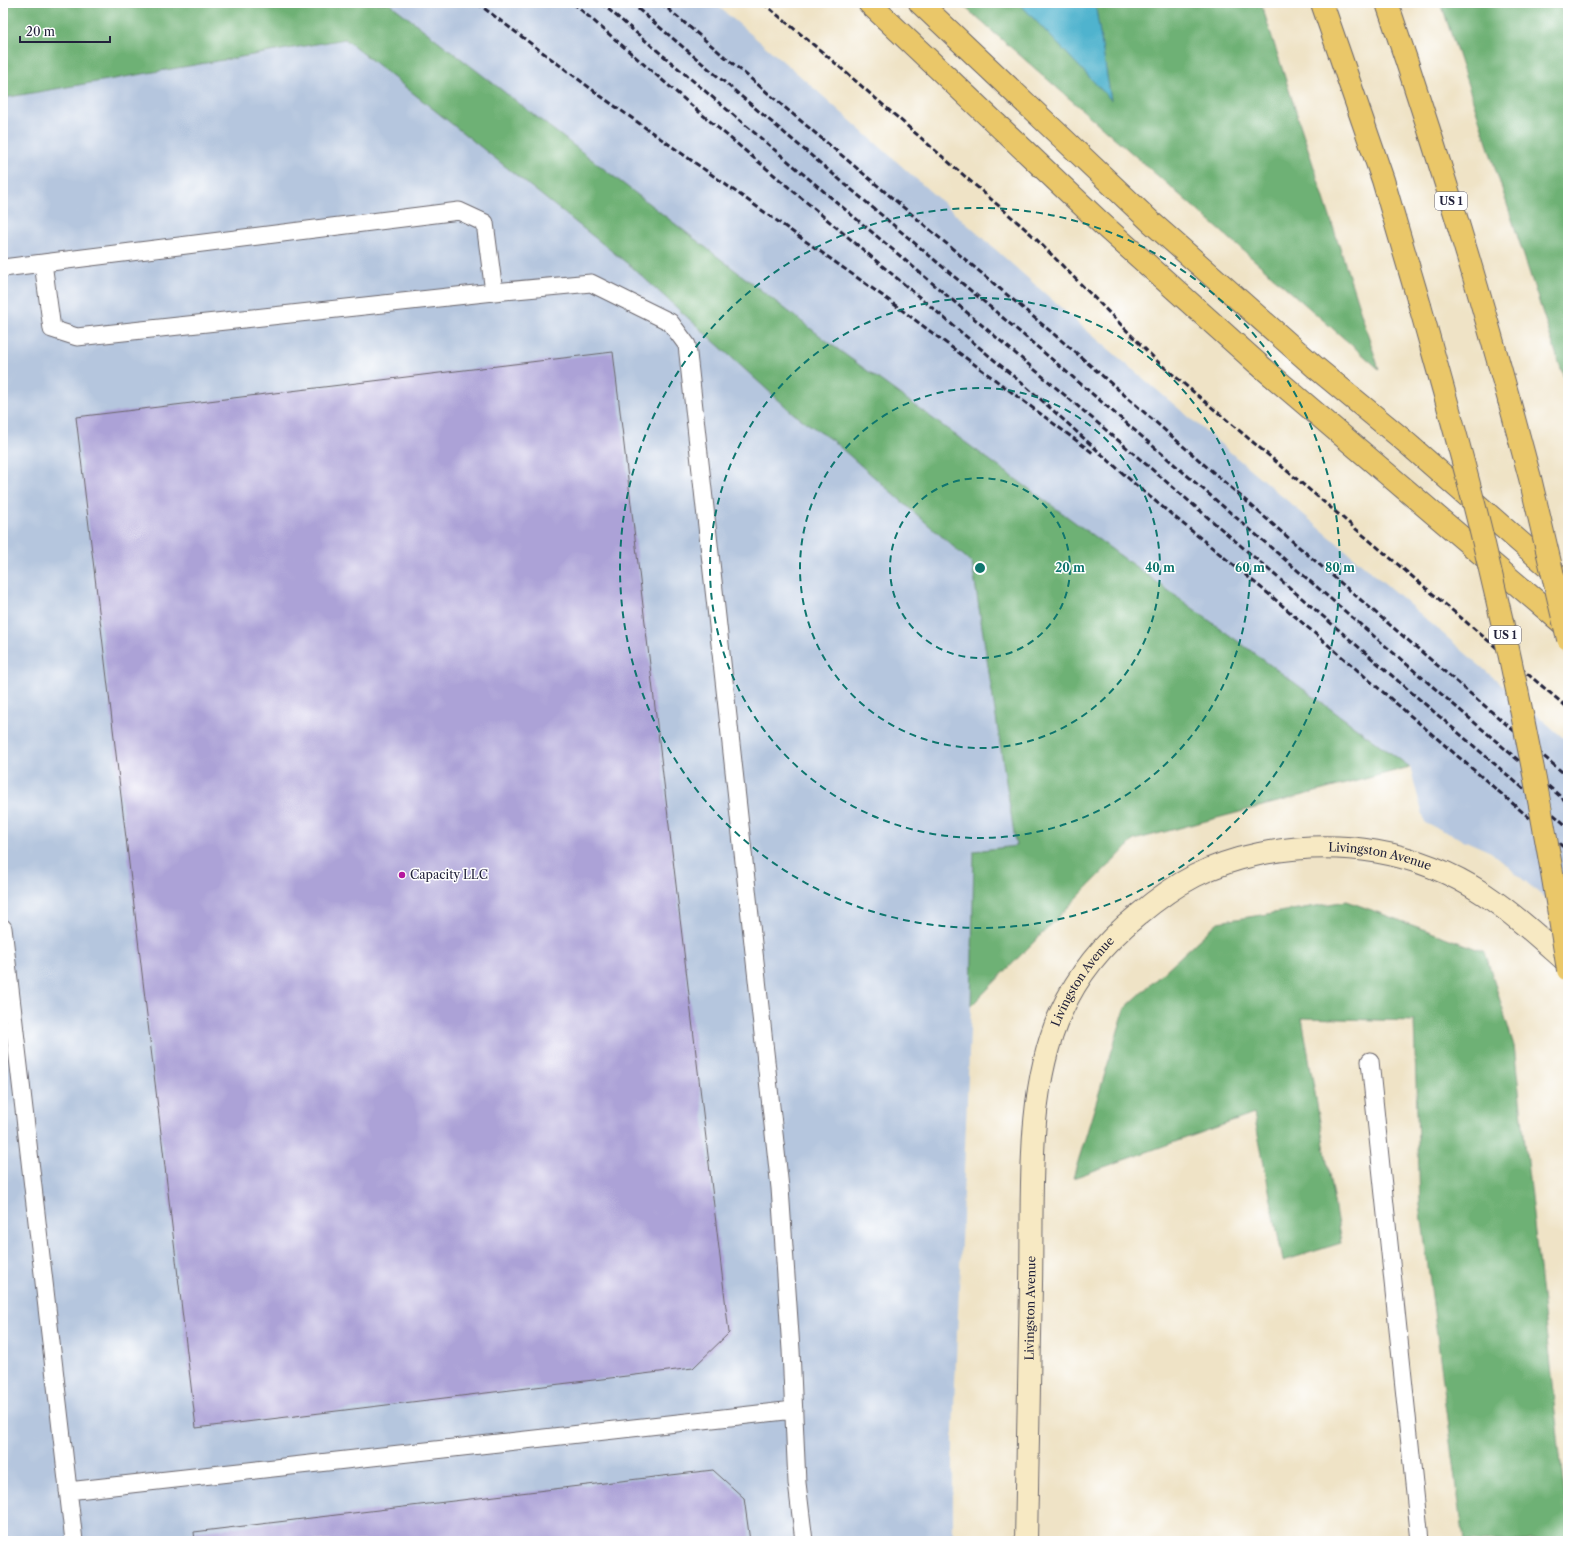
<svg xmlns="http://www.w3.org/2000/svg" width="1571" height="1544" font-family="'Libre Caslon Text',serif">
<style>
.industrial{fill:#b5c6de}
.forest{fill:#6eb174;stroke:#486a58}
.water{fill:#50b3ce;stroke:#396a84}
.building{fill:#aca2d7}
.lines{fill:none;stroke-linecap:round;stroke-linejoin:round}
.lane-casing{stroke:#6a666c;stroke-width:19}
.secondary-casing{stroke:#6a666c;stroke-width:24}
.highway-casing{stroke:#6a666c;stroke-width:24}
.lane{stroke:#fff;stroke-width:17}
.secondary{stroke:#f7e9c3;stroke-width:22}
.highway{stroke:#eac769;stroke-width:22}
.rail{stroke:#22223b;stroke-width:3;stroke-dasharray:6 3;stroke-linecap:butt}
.highway-bridge-casing{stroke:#6a666c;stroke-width:24;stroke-linecap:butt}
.highway-bridge{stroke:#eac769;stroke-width:22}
.ring{fill:none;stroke:#0f766e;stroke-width:2;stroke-dasharray:7 5}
.poi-dot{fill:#b5179e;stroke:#fff;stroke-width:1.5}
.labels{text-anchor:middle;stroke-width:3;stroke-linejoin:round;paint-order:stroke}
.shield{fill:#fff;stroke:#646476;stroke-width:1}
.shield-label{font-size:11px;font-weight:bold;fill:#22223b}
.street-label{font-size:12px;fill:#22223b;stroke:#fff}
.poi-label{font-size:12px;fill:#22223b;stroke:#fff;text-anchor:start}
.centre{fill:#0f766e;stroke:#fff;stroke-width:2}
.ring-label{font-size:12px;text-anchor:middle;font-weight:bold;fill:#0f766e;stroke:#fff;stroke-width:3;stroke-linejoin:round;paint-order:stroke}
</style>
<rect width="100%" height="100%" fill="#fff"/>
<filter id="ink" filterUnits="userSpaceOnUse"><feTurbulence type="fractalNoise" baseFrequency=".025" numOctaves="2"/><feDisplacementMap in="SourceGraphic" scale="8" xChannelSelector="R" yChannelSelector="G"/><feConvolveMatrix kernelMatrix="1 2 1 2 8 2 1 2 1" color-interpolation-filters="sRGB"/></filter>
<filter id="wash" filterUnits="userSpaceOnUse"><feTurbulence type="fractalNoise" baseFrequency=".012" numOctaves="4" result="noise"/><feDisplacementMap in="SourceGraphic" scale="16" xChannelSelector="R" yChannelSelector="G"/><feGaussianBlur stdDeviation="0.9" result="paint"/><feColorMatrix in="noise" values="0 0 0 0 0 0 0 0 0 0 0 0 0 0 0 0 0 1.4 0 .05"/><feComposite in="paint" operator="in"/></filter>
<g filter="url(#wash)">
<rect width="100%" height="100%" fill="#efe3c6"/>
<!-- industrial -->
<path class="industrial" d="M389,3H714L798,74L1085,329L1396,593L1568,742V918L1491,852L1425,823L1410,767L832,345Z
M345,39L633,268L794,414L833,441L972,563L1016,846L974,851L971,1006L953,1430V1541H3V98Z"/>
<!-- forest -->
<path class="forest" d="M3,3H389L832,345L1410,767L1134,840L971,1006L974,851L1016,846L972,563L833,441L794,414L633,268L345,39L3,98Z
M960,3H1261L1379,369Z
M1441,3H1560L1568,24V390Z
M1347,901L1485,952L1514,1046L1568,1526V1541H1464L1420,1205L1414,1021L1302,1018L1341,1243L1283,1261L1254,1114L1073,1178L1125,1008L1218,922Z"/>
<!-- water -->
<path class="water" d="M1019,3H1095L1111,100Z"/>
<g id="blocks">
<!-- building -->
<path class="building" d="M613,352L729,1333L693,1368L196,1428L76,417Z
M713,1470L744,1498L750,1541H195L194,1532Z"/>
</g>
</g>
<g filter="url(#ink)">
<use href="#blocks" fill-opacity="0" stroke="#6a666c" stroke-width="1"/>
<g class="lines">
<defs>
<path id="lane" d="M3,268L459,211L485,223L494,292L77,337L52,329L43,263
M494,292L591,283L670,322L687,345L780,1188L791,1350L797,1483L804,1541
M3,928L74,1541
M1370,1061L1420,1541
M68,1491L794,1410"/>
<g id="secondary">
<path id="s1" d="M1026,1541C1028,1455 1029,1369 1031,1284C1033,1199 1025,1090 1061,1012C1078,974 1106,941 1138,915C1177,882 1210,864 1259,854C1338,838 1417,850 1484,894C1514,914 1541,939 1568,963"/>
</g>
<path id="highway" d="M869,3L1101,223L1257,363L1568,628
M920,3L1151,222L1315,367L1401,438L1568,584
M1322,3L1383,180L1420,306
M1387,3C1432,134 1472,266 1509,400"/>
</defs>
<!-- lane casing -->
<use href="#lane" class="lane-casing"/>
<!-- secondary casing -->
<use href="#secondary" class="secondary-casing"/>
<!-- highway casing -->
<use href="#highway" class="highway-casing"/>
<!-- lane -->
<use href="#lane" class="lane"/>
<!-- secondary -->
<use href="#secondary" class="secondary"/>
<!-- highway -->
<use href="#highway" class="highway"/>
<!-- rail -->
<path class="rail" d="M477,3L602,97L883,296L1093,453
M573,3L698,111L1037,396L1138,487L1270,595L1568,851
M601,3L1119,441L1568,827
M631,3L1061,367L1568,803
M661,3L1075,352L1307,554L1568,777
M763,3L827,56L1031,234L1158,362L1568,708"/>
<defs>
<path id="highway-bridge" d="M1420,306C1442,385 1465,464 1484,544C1518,685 1546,827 1568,970
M1509,400L1530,478L1568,639"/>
</defs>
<!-- highway-bridge casing -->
<use href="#highway-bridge" class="highway-bridge-casing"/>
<!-- highway-bridge -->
<use href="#highway-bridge" class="highway-bridge"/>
</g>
</g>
<!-- distance rings -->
<g class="ring">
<circle cx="980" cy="568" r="90"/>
<circle cx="980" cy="568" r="180"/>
<circle cx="980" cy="568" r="270"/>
<circle cx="980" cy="568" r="360"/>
</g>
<!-- markers -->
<circle class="poi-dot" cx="402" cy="875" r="4"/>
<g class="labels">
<!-- shield labels -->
<g class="shield">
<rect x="1435" y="192" width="32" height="18" rx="3"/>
<rect x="1489" y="626" width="32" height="18" rx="3"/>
</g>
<g class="shield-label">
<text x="1451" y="205">US 1</text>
<text x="1505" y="639">US 1</text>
</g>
<!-- street labels -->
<g class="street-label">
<text dy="4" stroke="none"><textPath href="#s1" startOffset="917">Livingston Avenue</textPath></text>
<text dy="4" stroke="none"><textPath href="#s1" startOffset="570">Livingston Avenue</textPath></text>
<text dy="4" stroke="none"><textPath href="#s1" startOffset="233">Livingston Avenue</textPath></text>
</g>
<!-- poi labels -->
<g class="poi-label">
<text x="410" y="879">Capacity LLC</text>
</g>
</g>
<circle cx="980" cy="568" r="6" class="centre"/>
<g class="ring-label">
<text x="1070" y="572">20 m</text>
<text x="1160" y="572">40 m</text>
<text x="1250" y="572">60 m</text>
<text x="1340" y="572">80 m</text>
</g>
<!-- margin -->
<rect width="1571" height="1544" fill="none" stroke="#fff" stroke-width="16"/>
<!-- scale -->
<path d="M20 36v6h90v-6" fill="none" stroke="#22223b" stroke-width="2"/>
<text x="26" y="36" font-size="12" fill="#22223b" stroke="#ffffff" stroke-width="3" paint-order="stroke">20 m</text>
</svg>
